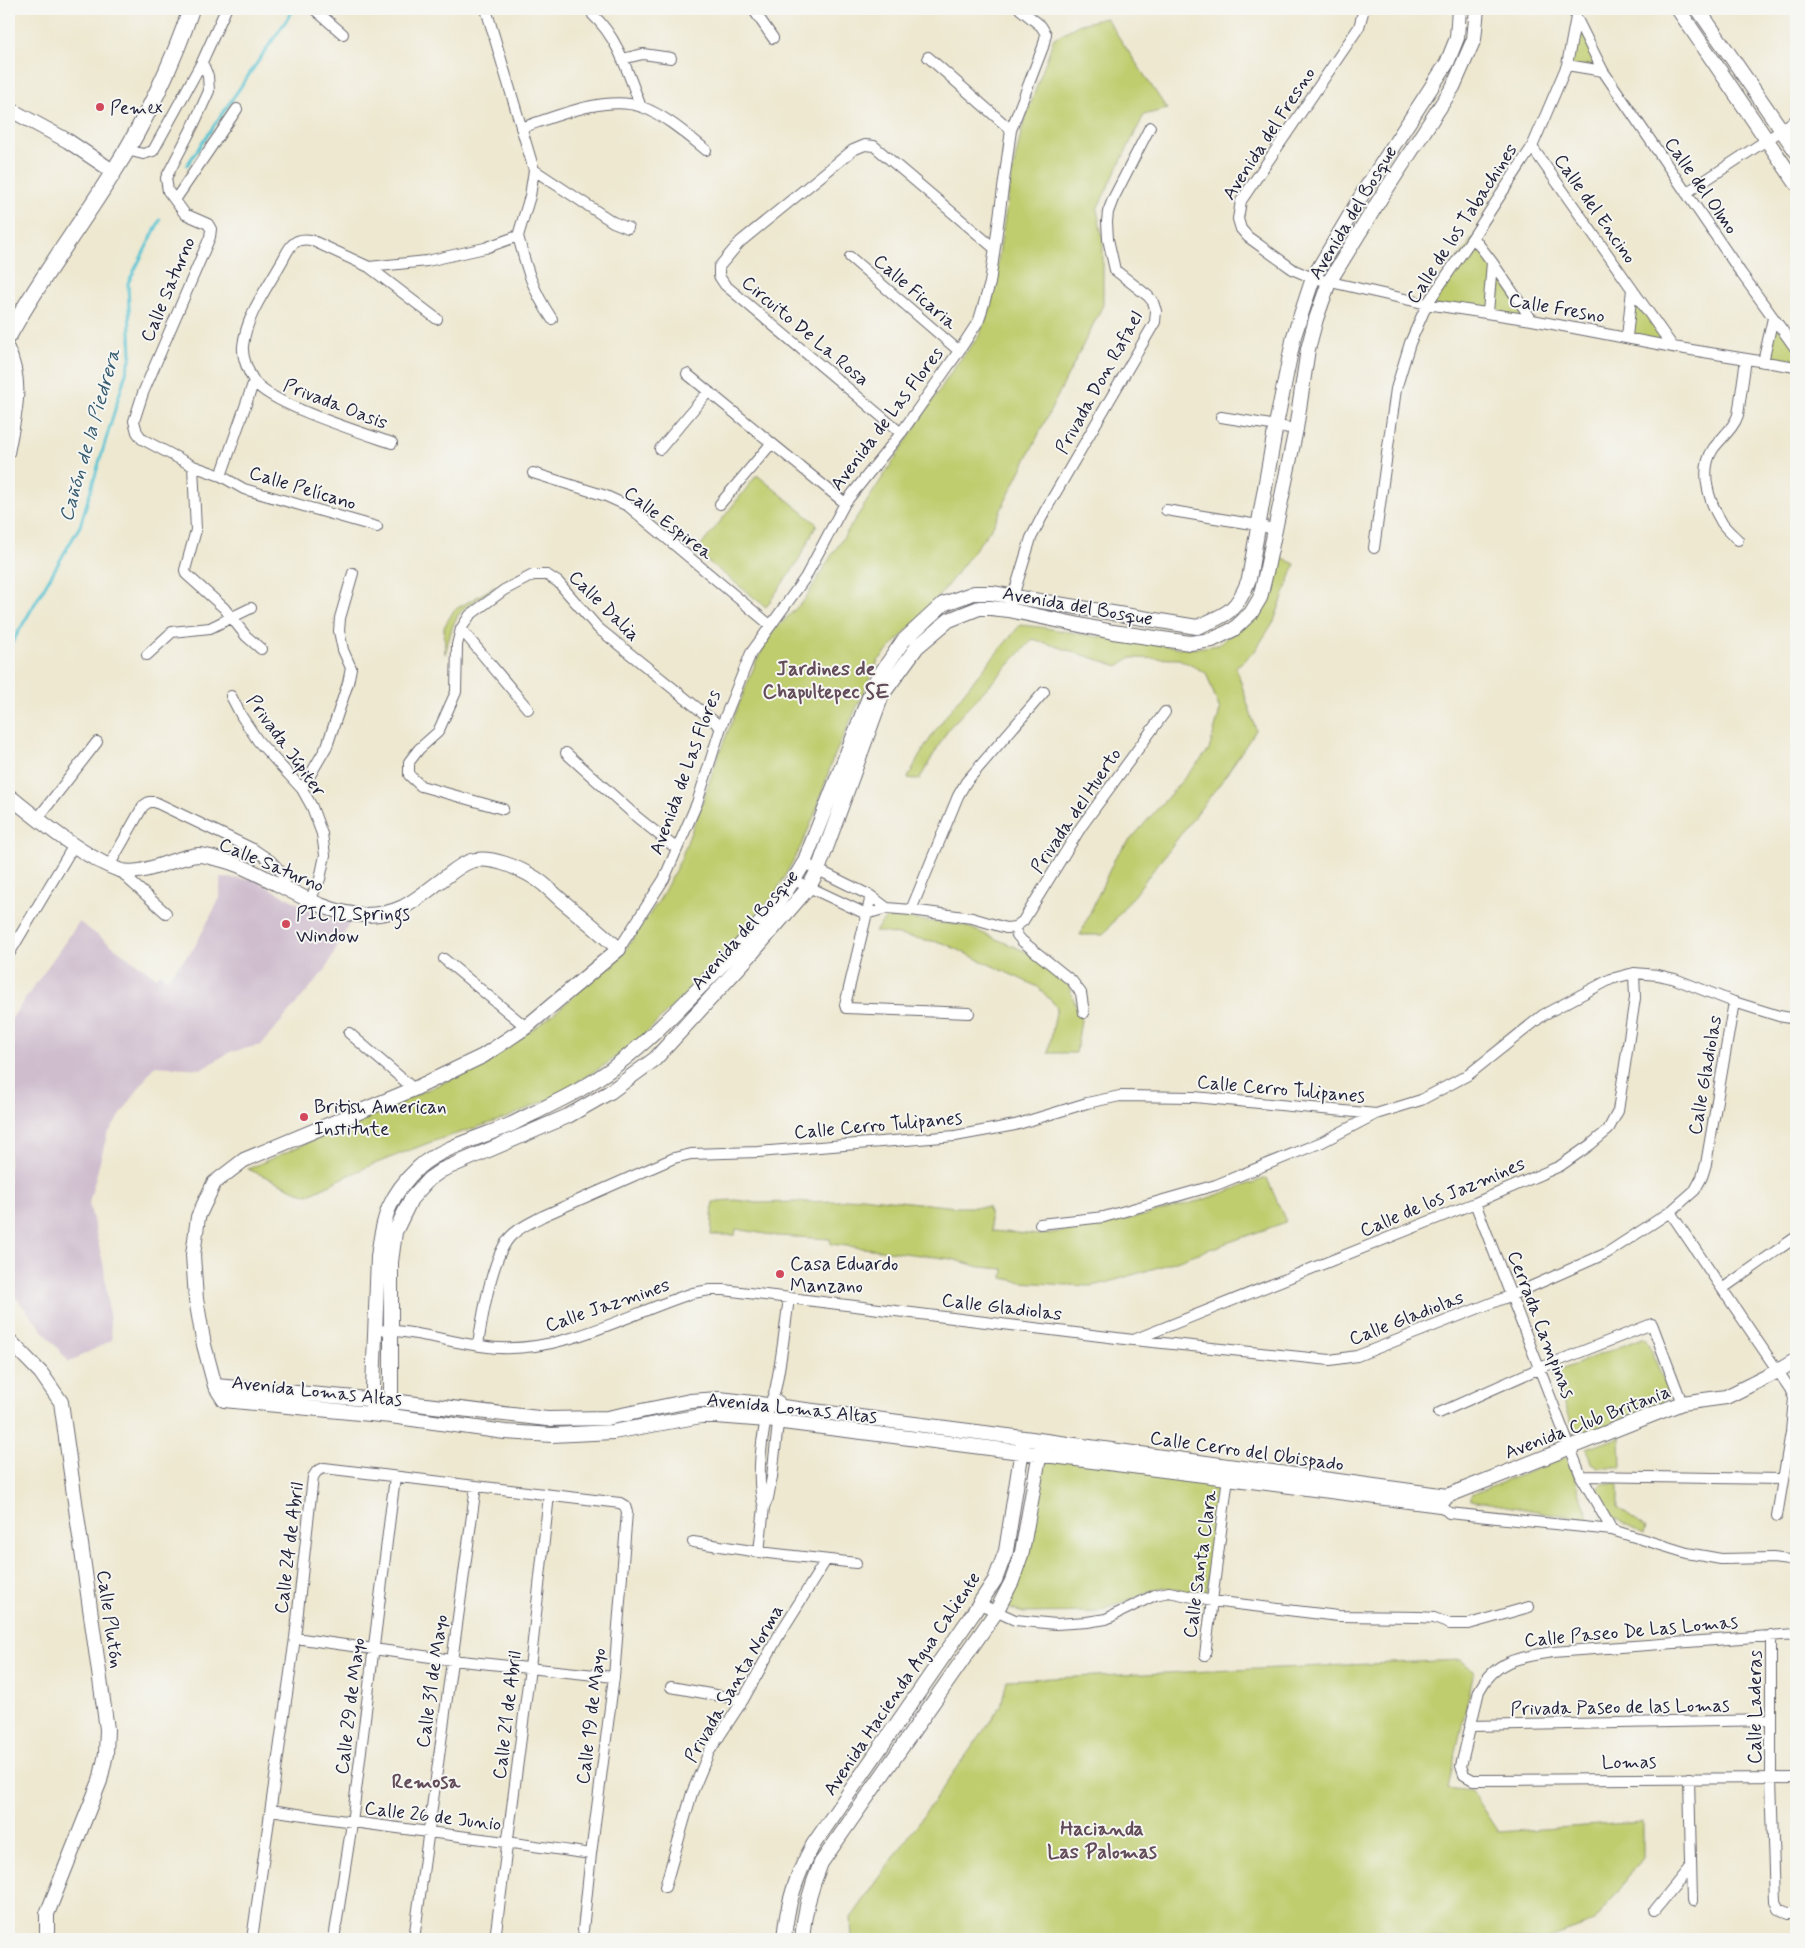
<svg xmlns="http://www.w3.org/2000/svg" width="1805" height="1948" font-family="Mynerve,sans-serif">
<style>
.industrial{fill:#cfbdce}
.green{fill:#c0cd6e;stroke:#717854}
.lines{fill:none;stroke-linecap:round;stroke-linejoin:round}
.stream{stroke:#59c4d3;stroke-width:3}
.street-casing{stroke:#69676f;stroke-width:12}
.secondary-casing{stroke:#69676f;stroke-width:16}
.primary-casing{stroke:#69676f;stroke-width:18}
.street{stroke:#fff;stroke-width:10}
.secondary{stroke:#fff;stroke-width:14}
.primary{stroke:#fff;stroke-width:16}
.poi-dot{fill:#d1495b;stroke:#f6f6f2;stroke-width:2}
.labels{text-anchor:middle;stroke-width:4;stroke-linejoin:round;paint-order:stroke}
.poi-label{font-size:19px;fill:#22223b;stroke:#f6f6f2;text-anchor:start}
.street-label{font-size:19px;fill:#22223b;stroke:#f6f6f2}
.water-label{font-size:20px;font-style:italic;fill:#355b70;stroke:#f6f6f2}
.neighbourhood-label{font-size:20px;font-weight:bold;fill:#624c59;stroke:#f6f6f2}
</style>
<rect width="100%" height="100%" fill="#f6f6f2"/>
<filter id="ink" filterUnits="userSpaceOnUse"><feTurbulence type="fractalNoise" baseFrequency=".02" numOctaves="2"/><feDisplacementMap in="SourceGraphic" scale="10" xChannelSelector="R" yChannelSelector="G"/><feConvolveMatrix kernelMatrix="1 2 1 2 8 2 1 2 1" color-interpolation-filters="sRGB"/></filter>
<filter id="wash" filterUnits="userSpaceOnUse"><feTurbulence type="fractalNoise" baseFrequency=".0096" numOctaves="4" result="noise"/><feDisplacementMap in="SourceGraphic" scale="20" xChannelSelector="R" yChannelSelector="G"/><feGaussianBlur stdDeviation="1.12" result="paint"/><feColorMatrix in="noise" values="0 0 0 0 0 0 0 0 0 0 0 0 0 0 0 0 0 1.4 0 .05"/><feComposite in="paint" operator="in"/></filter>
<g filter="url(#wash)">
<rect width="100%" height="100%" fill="#eee8d0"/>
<!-- industrial -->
<path class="industrial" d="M220,878L253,879L321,916L350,922L326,969L261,1045L230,1052L202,1069L154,1066L107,1135L89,1203L104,1267L112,1340L69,1362L9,1289V1022L79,922L156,977L160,973L165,978L168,977L194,948L220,898Z"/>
<!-- green -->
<path class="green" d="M1576,17L1603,71L1567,65Z
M1106,18L1167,109L1144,115L1097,209L1103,240V305L993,526L940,595L878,661L832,761L815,814L801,846L775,894L691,988L645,1034L611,1061L552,1098L506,1118L431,1142L369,1166L307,1195L248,1169L488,1063L552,1015L622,955L660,899L680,861L702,803L719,754L756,662L771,634L805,599L830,558L956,365L980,335L992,299L1011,178L1023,125L1054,38L1080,24Z
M1473,237L1532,320L1427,304Z
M1632,289L1673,347L1627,337Z
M1773,318L1796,349V367L1763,362Z
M757,475L817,524L797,563L766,607L696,552Z
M1279,557L1295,564L1274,621L1255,651L1236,667L1256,730L1222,781L1103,935H1080L1116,856L1209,750L1220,710L1206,673L1179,659L1130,658L1118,666L1033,639L949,728L919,780L908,778C935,721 980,674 1020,625L1040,627L1092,636L1189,649L1218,645L1248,622L1269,598Z
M496,586C487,594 477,599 467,606C452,616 450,638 445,654L444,627L454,610Z
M886,918H900L963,925L1027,952L1066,978L1081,1020L1076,1053H1048L1057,1007L1038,987L943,943L875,931Z
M1267,1178L1286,1222L1162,1266L1106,1283L1091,1286L1067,1285L1022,1282L1003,1278L1004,1269L980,1267L952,1259L831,1244L830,1239L777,1236L736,1229L735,1235H711L713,1202C729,1199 741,1200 756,1203L840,1201L861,1197L956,1207H988L992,1231L1040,1235L1094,1226L1142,1216L1202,1200Z
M1645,1337L1668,1390L1661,1406L1580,1435L1575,1431L1553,1373Z
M1620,1437L1621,1467H1598L1591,1463L1587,1449Z
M1044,1456L1223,1479L1206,1595L1163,1587L1097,1612L1023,1613L1008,1608L1007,1599Z
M1566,1457L1590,1520L1471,1500V1495Z
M1607,1483H1618V1508L1646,1528L1644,1534C1621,1522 1606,1518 1597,1491L1602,1484Z
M1461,1660L1474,1671L1448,1788L1471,1791L1498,1832L1643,1822V1858L1594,1922L1547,1939H852L851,1918L1001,1706L1007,1680Z"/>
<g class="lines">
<!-- stream -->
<path class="stream" d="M187,165L294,9
M9,648L80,526L131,356L128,283L160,220"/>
</g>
</g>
<g filter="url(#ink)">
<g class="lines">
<defs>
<path id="street" d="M314,9L343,34
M753,9L773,38
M1364,9L1359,27L1241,201L1238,219L1241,229L1248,237L1294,270L1313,278L1427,304L1532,320L1673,347L1796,367
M593,15C619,39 628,74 641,107
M1576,17L1603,71
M928,57L1011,130
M622,59L643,54L671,58
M202,62L208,76L209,91L194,124L166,178L168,191L185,214L208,224L211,229L210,237L143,393L134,421L137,432L142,439L193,466L221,476L244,489L377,527
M1567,65L1603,71L1741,273L1796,349
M521,128C554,117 607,94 642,107C666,116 686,134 706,150
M1532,147L1632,289L1627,337
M127,150L143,154L153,151L202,62L226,9
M534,170L613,222L628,228
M1686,193L1782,130L1796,119
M175,200L237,109
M518,236C527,270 532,289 552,319
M1473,237L1492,262L1488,313
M850,257L959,351
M1492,262L1532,320
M369,267L437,319
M1632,289L1673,347
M9,348C26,385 16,414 9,453
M1763,362L1773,318
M687,374L845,503
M1221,417L1296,429
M901,433L725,285L719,276V267L740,242L853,150L865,145L874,146L994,248
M392,443C363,433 269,404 254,381C248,372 242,357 243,346C246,316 267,288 281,263C285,257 288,248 293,244C298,239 304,239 311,240L369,267L427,261L485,248L518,236L530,196L534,170L486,9
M660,449L708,392
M193,466L196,530L185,570L186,574L224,608L246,636L261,649
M533,473L606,496L628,506L770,625
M221,476L254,381
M720,504L771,444
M1166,510L1258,525L1276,530
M1738,540C1733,535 1726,529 1722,523C1709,502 1699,471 1713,449C1721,438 1734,428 1738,415L1746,359
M1374,548L1396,389L1410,343L1427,304L1473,237L1532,147L1567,65L1576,17L1575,9
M1011,603L1031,538L1045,511L1155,322L1156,311L1153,302L1148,296L1115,270L1108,239L1107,222L1108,212L1113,199L1150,127
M461,629L528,709
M147,655L172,632L210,628L251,608
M231,696L242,717L258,741L302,789L312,807L322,834L325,855L320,879L310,900
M566,753L638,818L677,849
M302,789L327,746L348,683L351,668L343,650L339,631L340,618L353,573
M503,809L421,786L409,775V762L419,749L438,732L456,692L457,645L461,629L470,615L504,590L533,575H547L558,582L598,628L721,727
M38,818L97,742
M804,863L871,896L887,908
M109,866L143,806L149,802H155L253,849L271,861L283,874L285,887
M121,871L129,880L166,913
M794,880L866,914L887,908L911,910L972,918L1006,928L1015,927L1023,921L1081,827L1165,712
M871,896L845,1005L846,1008L969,1013
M911,910L958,796L966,782L1044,692
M1015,927L1017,935L1022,941L1072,981L1081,993L1084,1013
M619,949L664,879L697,803L721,727L751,653L805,578L845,503L901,433L959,351L979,320L990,283L1011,130L1043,47L1046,34L1041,26L1020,9
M9,954L74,845
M444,959L526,1027
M349,1033L414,1089
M1475,1203L1581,1476L1612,1530
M1670,1212L1790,1389L1794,1398L1791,1432L1777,1516
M1040,1224L1104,1217L1216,1185L1322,1142L1376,1114L1421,1100L1468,1075L1543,1015L1611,979L1634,973L1658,975L1675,979L1734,1002L1779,1016L1796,1019
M1722,1289L1796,1237
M385,1330C424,1332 461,1346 499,1348C568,1351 630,1313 693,1293L710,1290H724L1133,1340L1330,1360L1357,1356L1512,1295L1607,1253L1670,1212L1695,1190L1702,1177L1706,1164L1734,1002
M1136,1339L1475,1203L1560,1166L1590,1145L1608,1130L1618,1111L1635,998L1634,973
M478,1345C482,1318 492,1257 510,1237C519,1227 532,1222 543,1216L674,1158L691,1154L758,1152L955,1136L1015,1125L1087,1103L1120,1096L1194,1097L1376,1114
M1439,1413L1540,1368L1652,1324L1682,1403
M1581,1476L1782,1479
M1437,1499L1440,1505L1449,1513L1612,1530L1687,1553L1721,1559L1773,1558L1796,1561
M764,1507C755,1479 762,1432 770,1404C772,1398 775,1392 776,1386C782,1357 785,1327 789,1298
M693,1542L759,1552L856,1563
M759,1552L764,1507L768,1498L772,1477L780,1406L779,1401
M980,1604L1015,1620L1056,1624L1087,1622L1106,1619L1155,1595L1169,1592L1212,1601L1338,1616L1419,1617L1434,1618L1450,1624H1469L1529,1607
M1796,1634L1553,1652C1521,1657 1496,1659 1479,1691L1461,1766L1464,1775L1473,1780L1796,1778
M1771,1635V1779L1775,1902L1778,1910L1788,1914H1796
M295,1638L452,1660L614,1677
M1205,1655L1228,1477
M671,1687L743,1700
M1470,1726L1771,1720
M1689,1778L1692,1901
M271,1810C378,1827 484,1838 591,1854
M665,1887L692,1793L709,1752L743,1700L779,1635L826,1560
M1655,1910L1690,1867
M252,1939L295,1638L313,1477L317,1471L324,1468L620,1503L625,1506L627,1512L614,1677L591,1854L583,1930
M334,1939L352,1823L395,1477
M414,1939L476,1486
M495,1939L530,1668L549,1495"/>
<path id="secondary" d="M1678,9L1796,183
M1698,9L1796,151
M9,109L68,141L114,172
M9,796C39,820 83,857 119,870C142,878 175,856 199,855C204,855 210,857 214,858C265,868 313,915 365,915C399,915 413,902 439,882C449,875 459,865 471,861C490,855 519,868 535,878C545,884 553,893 561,900C581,916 600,932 619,949L526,1027L483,1056L414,1089L244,1160L214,1183L198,1217L193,1255L196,1299L204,1345L215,1386L224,1400L391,1416L505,1432L552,1435L613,1432L701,1416H716L767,1420L1440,1505L1447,1496L1682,1403L1726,1397L1778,1371L1796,1360
M9,1340L41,1373L61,1402L107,1729L106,1754L100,1781L47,1914V1939
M215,1386L391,1401L547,1419L607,1418L690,1401L719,1399L737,1401L1024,1438L1447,1496
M372,1414L378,1257C383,1217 389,1195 419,1167C440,1148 485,1136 512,1124C534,1113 557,1102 579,1090C629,1062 669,1019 708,979C743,943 779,907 804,863L875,682L903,641L943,604L974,593H992L1197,627C1228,614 1237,611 1249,579L1276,425L1294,336L1313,278L1366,188L1447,63L1457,38L1459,9
M391,1416V1262L395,1232L411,1199L429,1179L442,1170L568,1116L610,1092L655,1059L752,953L809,887L818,870L882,695L917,647L949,620L979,608H991L1009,610L1113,632L1190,643L1212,640L1234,629L1251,613L1260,598L1267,568L1296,429L1308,349L1316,319L1329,282L1380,199L1453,87L1474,39L1477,9
M784,1939C787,1904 796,1876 813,1845L972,1615L995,1580L1006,1551L1023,1443
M802,1939C804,1911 810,1889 821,1863L996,1612L1012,1581L1022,1552L1041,1446"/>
<path id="primary" d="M9,335C40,278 80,226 114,171C144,124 174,61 191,9"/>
</defs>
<!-- street casing -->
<use href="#street" class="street-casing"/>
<!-- secondary casing -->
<use href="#secondary" class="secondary-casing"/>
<!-- primary casing -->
<use href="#primary" class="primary-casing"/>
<!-- street -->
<use href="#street" class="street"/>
<!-- secondary -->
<use href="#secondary" class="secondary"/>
<!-- primary -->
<use href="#primary" class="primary"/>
</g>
</g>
<!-- markers -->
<g class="poi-dot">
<circle cx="100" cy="107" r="5"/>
<circle cx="286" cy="924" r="5"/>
<circle cx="304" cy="1117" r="5"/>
<circle cx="780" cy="1274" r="5"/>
</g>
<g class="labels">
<!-- poi labels -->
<g class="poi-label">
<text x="110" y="114">Pemex</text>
<text x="296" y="920">PIC12 Springs<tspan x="296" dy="22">Window</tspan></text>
<text x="314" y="1113">British American<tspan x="314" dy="22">Institute</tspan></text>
<text x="790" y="1270">Casa Eduardo<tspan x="790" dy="22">Manzano</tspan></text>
</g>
<!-- street labels -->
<g class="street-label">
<text transform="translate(1268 133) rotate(-57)" y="7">Avenida del Fresno</text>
<text transform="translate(1702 185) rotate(55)" y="7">Calle del Olmo</text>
<text transform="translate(1596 208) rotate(55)" y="7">Calle del Encino</text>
<text transform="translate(1352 212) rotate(-59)" y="7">Avenida del Bosque</text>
<text transform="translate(1461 223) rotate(-57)" y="7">Calle de los Tabachines</text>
<text transform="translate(167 289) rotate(-67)" y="7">Calle Saturno</text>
<text transform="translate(916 291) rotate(41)" y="7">Calle Ficaria</text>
<text transform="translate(1557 307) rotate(10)" y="7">Calle Fresno</text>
<text transform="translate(806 330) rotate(40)" y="7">Circuito De La Rosa</text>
<text transform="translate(1098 382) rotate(-61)" y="7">Privada Don Rafael</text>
<text transform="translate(336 403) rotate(21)" y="7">Privada Oasis</text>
<text transform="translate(886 418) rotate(-53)" y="7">Avenida de Las Flores</text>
<text transform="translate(303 487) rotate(17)" y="7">Calle Pelícano</text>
<text transform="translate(669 522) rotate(38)" y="7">Calle Espirea</text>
<text transform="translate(605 605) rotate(45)" y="7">Calle Dalia</text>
<text transform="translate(1078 605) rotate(10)" y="7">Avenida del Bosque</text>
<text transform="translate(287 745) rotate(54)" y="7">Privada Júpiter</text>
<text transform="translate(684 772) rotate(-70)" y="7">Avenida de Las Flores</text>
<text transform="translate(1075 810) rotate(-56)" y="7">Privada del Huerto</text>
<text transform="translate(272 864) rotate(23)" y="7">Calle Saturno</text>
<text transform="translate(744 929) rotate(-49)" y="7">Avenida del Bosque</text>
<text transform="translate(1704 1075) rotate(-80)" y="7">Calle Gladiolas</text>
<text transform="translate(1281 1088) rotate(5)" y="7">Calle Cerro Tulipanes</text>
<text transform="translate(878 1124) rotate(-5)" y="7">Calle Cerro Tulipanes</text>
<text transform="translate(1442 1196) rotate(-23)" y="7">Calle de los Jazmines</text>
<text transform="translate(607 1304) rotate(-19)" y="7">Calle Jazmines</text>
<text transform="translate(1002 1306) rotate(7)" y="7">Calle Gladiolas</text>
<text transform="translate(1406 1317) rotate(-21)" y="7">Calle Gladiolas</text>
<text transform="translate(1542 1324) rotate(69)" y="7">Cerrada Campinas</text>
<text transform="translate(317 1390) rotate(6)" y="7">Avenida Lomas Altas</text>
<text transform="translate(792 1407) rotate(6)" y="7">Avenida Lomas Altas</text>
<text transform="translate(1587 1421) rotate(-21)" y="7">Avenida Club Britania</text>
<text transform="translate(1247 1450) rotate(8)" y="7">Calle Cerro del Obispado</text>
<text transform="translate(288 1548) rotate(-83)" y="7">Calle 24 de Abril</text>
<text transform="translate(1199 1564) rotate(-82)" y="7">Calle Santa Clara</text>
<text transform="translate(111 1619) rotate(82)" y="7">Calle Plutón</text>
<text transform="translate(1631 1630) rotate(-5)" y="7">Calle Paseo De Las Lomas</text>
<text transform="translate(431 1681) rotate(-82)" y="7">Calle 31 de Mayo</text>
<text transform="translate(733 1683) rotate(-60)" y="7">Privada Santa Norma</text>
<text transform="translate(901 1683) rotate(-56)" y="7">Avenida Hacienda Agua Caliente</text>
<text transform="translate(349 1706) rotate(-83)" y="7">Calle 29 de Mayo</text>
<text transform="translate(1620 1706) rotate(-1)" y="7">Privada Paseo de las Lomas</text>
<text transform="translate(1754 1707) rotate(-90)" y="7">Calle Laderas</text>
<text transform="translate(506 1715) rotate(-83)" y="7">Calle 21 de Abril</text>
<text transform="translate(590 1716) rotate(-83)" y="7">Calle 19 de Mayo</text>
<text transform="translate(1629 1761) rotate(-1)" y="7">Lomas</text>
<text transform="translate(433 1815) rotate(7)" y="7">Calle 26 de Junio</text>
</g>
<!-- water labels -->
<g class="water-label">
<text transform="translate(89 435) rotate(-74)" y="7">Cañón de la Piedrera</text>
</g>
<!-- neighbourhood labels -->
<g class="neighbourhood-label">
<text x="826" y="675">Jardines de<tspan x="826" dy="23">Chapultepec SE</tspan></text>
<text x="426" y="1788">Remosa</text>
<text x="1102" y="1835">Hacianda<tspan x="1102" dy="23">Las Palomas</tspan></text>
</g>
</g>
<!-- margin -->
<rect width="1805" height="1948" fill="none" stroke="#f6f6f2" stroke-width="30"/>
</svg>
